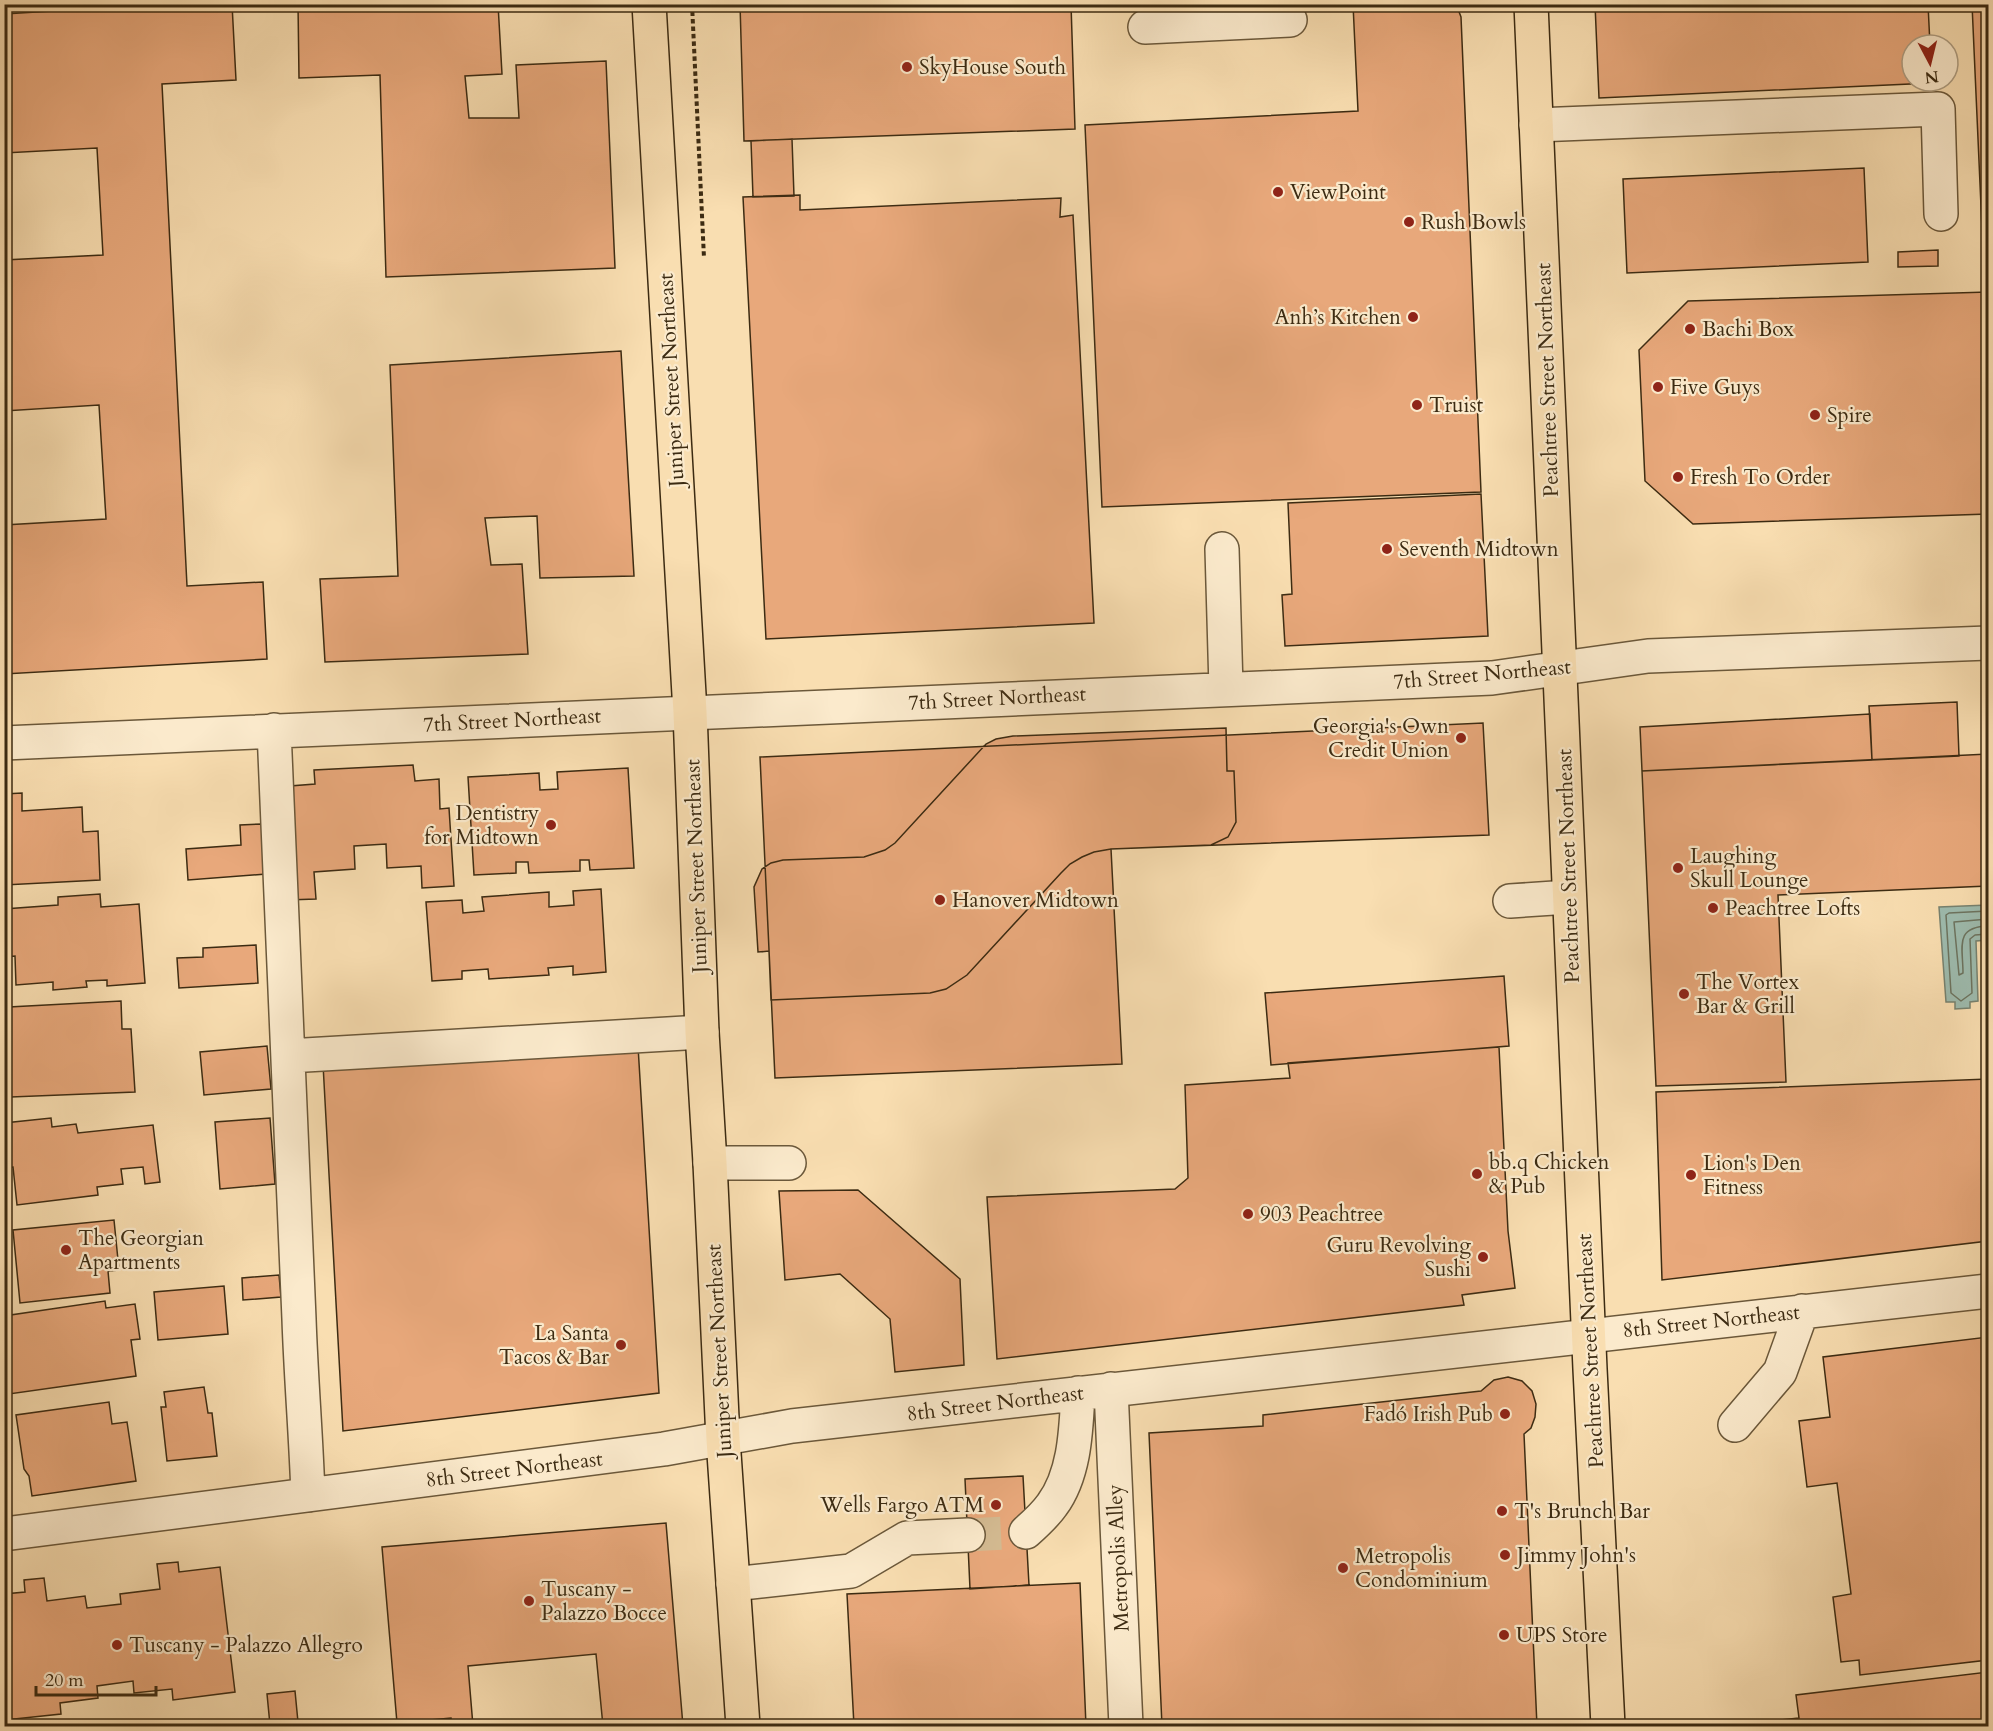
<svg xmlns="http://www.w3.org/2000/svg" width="1993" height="1731" font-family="Cardo,serif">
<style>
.water{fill:#9ebcaf;stroke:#778270;stroke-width:1.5}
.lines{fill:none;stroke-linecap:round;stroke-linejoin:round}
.shore{stroke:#6d7460;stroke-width:1.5}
.building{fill:#e8a87b;stroke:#3c2b12;stroke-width:1.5}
.minor-tunnel{stroke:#d3ba91;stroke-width:33;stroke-dasharray:33 16;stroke-linecap:butt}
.minor-casing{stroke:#6b583a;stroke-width:36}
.major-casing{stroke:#3c2b12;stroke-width:36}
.path{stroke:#3c2b12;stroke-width:4;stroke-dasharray:4.5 3;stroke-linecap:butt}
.minor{stroke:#fbeacc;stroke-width:33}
.major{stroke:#f9deb1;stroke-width:33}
.poi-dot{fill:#8f2418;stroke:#fbeacc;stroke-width:2}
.labels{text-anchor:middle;stroke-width:4.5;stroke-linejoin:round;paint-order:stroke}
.poi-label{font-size:21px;fill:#3c2b12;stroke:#fbeacc;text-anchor:start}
.street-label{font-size:21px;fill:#3c2b12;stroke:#fbeacc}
</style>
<rect width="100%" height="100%" fill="#f9deb1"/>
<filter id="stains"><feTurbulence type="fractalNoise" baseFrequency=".00333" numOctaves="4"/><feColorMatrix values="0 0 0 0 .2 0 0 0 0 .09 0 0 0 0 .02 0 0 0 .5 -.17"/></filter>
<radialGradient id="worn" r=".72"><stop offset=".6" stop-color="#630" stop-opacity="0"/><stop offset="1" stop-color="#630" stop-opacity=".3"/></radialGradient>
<!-- water -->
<path class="water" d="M1988,905V940L1976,941L1978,1001L1970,1002V1008L1955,1009V1002H1946L1939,907Z"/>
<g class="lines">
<!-- shore -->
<path class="shore" d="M1988,911L1949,913L1946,915L1951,993L1961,1001L1972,993L1970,939L1975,935L1988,934
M1988,919L1954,922L1959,975L1963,973C1963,947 1954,927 1988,926"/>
</g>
<!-- building -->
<path class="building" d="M166,4H232L236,80L162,84L187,586L263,582L267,659L4,674V525L106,519L99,405L4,411V260L103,255L97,148L4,153V14Z
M298,4H498L502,74L465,76L469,118H519L516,65L606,61L615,268L386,277L380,75L299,78Z
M740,4H1071L1075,129L744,141Z
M1353,4H1456L1461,17L1481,492L1102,507L1085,125L1358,111Z
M1595,4H1928L1930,45H1912V81H1932V83L1599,98Z
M1972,4H1988V250L1983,251Z
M792,139L794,196L753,197L751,141Z
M1864,168L1868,262L1627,273L1623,179Z
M800,195V210L1061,198L1060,217L1073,215L1094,623L766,639L743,197Z
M1938,250V266L1898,267V252Z
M1988,292V514L1693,524L1645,481L1639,350L1688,301Z
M621,351L634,576L540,578L537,516L485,518L491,565L522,564L528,654L325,662L320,579L398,576L390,365Z
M1481,494L1488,636L1285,646L1282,595L1292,594L1288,503Z
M1957,702L1959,756L1872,760L1869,706Z
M1870,714L1872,760L1642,771L1640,727Z
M1483,723L1489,835L1111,849L1122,1064L775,1078L760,757Z
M1226,728L1227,771H1234L1236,822L1228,837L1211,845L1111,849L1094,852L1082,857L1070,864L1061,873L967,975L946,989L930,993L771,1000L769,951L758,952L754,887L762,869L771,863L783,860L864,857L885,850L895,843L986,744L996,739L1013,736Z
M1988,754V886L1778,895L1786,1082L1656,1086L1642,771Z
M413,765L415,781L439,779L440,809L449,808L454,886L422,888L421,866L387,868L386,844L354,846L355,869L314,872L316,899L287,900L290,786L315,784L314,770Z
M628,768L634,868L590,870L589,860H580V871L529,873L528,862H516V873L474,875L468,777L539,773L540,790L558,789L557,772Z
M22,793V811L82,807L83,832L98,831L100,880L4,885V794Z
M262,824L266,874L188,880L186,849L241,845L240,825Z
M601,889L606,972L573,975V966L548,968L549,975L489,979L488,969L462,971V979L432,981L426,902L462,900L463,913L484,911L482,897L549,892V907L574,905L573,891Z
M100,894L101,907L139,904L145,983L107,986V980L86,981L87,987L53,990V982L16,985L15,956L4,957V909L58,905V897Z
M256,945L258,983L179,988L177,958L203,957V948Z
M1504,976L1509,1046L1271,1065L1265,993Z
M121,1001L122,1029H131L135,1092L11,1097V1079H4V1023H9V1007Z
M267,1046L271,1089L204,1095L200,1052Z
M638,1046L659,1393L343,1431L323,1064Z
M1499,1047L1508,1231L1515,1288L1462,1295L1464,1305L997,1359L987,1197L1175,1189L1188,1178L1185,1085L1290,1078L1288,1063Z
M1988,1079V1241L1662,1280L1656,1092Z
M51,1118L52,1127L76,1124L78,1133L153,1125L160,1182L145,1184L143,1167L121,1169L123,1184L97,1187L98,1195L17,1205L13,1167L4,1168V1123Z
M270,1118L275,1184L220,1189L215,1122Z
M858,1190L960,1279L964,1365L895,1372L890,1319L840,1274L785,1280L779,1191Z
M114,1220L119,1270L108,1271L110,1293L20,1303L13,1230Z
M279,1275L281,1297L243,1300L242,1278Z
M224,1286L228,1334L158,1340L154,1292Z
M105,1301L106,1308L135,1304L140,1339L131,1340L136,1376L9,1394L4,1365V1316Z
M1988,1337V1660L1860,1675L1859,1660L1841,1662L1833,1597L1851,1594L1837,1483L1807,1487L1799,1421L1830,1417L1823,1357Z
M1508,1377L1522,1381L1532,1391L1536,1404L1535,1417L1531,1428L1524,1434L1537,1726H1162L1149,1433L1263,1426V1415L1481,1391L1494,1380Z
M204,1387L208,1413H212L217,1456L167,1461L161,1407H166L164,1392Z
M109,1402L112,1424L127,1422L136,1481L32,1496L29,1476L24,1469L16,1415Z
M1023,1476L1029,1585L970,1589L965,1479Z
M666,1523L683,1726H603L596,1654L468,1666L473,1726H452L451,1718L397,1723L382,1547Z
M178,1562L179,1572L220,1567L235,1692L173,1700L172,1689L134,1693L133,1681L97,1686L98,1698L60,1703L61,1714L5,1720L4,1594L25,1592L24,1580L44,1578L47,1601L85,1596L87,1608L121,1604L120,1594L160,1589L157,1564Z
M1080,1583L1086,1726H854L847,1594Z
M1988,1672V1726H1721L1799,1718L1796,1695Z
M295,1691L298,1722L270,1725L267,1694Z"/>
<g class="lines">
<!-- minor-tunnel -->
<path class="minor-tunnel" d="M968,1535L1026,1532"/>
<defs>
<path id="minor" d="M1229,23L1290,20
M1145,27L1229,23L1228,4
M1536,125L1938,109L1941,214
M1222,549L1226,688
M274,730C284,927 292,1123 299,1319C301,1378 306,1436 308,1495
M4,743L1492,678L1648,656L1988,643
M1510,901L1569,897
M288,1056L702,1032
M710,1163H789
M1111,1389L1126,1726
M1735,1425L1780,1372L1802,1311
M1026,1532C1035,1524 1045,1515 1052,1505C1075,1474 1076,1430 1078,1393
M4,1534L664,1449L792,1426L1988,1291
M733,1584L851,1571L907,1538L968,1535"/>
<path id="major" d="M649,4L690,712L702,1032L710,1163L723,1439L743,1726
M1531,4L1590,1369L1608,1726"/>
</defs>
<!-- minor casing -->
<use href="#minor" class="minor-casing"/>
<!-- major casing -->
<use href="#major" class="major-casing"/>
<!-- path -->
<path class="path" d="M692,4L704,258"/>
<!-- minor -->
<use href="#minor" class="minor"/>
<!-- major -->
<use href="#major" class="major"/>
</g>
<!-- markers -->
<g class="poi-dot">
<circle cx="907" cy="67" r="6"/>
<circle cx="1278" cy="192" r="6"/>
<circle cx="1409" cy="222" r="6"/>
<circle cx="1413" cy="317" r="6"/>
<circle cx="1690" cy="329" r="6"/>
<circle cx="1658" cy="387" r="6"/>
<circle cx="1417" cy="405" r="6"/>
<circle cx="1815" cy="415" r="6"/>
<circle cx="1678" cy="477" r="6"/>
<circle cx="1387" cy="549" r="6"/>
<circle cx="1461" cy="738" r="6"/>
<circle cx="551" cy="825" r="6"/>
<circle cx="1678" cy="868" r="6"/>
<circle cx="940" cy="900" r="6"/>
<circle cx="1713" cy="908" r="6"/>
<circle cx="1684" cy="994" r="6"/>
<circle cx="1477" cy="1174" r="6"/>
<circle cx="1691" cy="1175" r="6"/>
<circle cx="1248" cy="1214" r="6"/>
<circle cx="66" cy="1250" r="6"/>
<circle cx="1483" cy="1257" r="6"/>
<circle cx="621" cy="1345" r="6"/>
<circle cx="1505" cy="1414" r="6"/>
<circle cx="996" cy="1505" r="6"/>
<circle cx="1502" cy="1511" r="6"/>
<circle cx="1505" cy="1555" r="6"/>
<circle cx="1343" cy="1568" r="6"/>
<circle cx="529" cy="1601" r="6"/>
<circle cx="1504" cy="1635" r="6"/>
<circle cx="117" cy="1645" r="6"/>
</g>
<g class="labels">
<!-- poi labels -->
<g class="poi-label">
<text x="919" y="74">SkyHouse South</text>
<text x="1290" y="199">ViewPoint</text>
<text x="1421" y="229">Rush Bowls</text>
<text x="1401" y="324" text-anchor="end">Anh’s Kitchen</text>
<text x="1702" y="336">Bachi Box</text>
<text x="1670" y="394">Five Guys</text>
<text x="1429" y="412">Truist</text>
<text x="1827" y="422">Spire</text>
<text x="1690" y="484">Fresh To Order</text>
<text x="1399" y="556">Seventh Midtown</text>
<text x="1449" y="733" text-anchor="end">Georgia's Own<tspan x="1449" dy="24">Credit Union</tspan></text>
<text x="539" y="820" text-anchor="end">Dentistry<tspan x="539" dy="24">for Midtown</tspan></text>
<text x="1690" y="863">Laughing<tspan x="1690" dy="24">Skull Lounge</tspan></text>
<text x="952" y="907">Hanover Midtown</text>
<text x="1725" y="915">Peachtree Lofts</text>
<text x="1696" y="989">The Vortex<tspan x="1696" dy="24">Bar &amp; Grill</tspan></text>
<text x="1489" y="1169">bb.q Chicken<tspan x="1489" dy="24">&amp; Pub</tspan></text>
<text x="1703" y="1170">Lion's Den<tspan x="1703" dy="24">Fitness</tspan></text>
<text x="1260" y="1221">903 Peachtree</text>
<text x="78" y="1245">The Georgian<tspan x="78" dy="24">Apartments</tspan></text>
<text x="1471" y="1252" text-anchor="end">Guru Revolving<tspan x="1471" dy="24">Sushi</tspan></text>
<text x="609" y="1340" text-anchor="end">La Santa<tspan x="609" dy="24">Tacos &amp; Bar</tspan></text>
<text x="1493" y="1421" text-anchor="end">Fadó Irish Pub</text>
<text x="984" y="1512" text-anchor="end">Wells Fargo ATM</text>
<text x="1514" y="1518">T's Brunch Bar</text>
<text x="1517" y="1562">Jimmy John's</text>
<text x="1355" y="1563">Metropolis<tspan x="1355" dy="24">Condominium</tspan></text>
<text x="541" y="1596">Tuscany -<tspan x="541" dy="24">Palazzo Bocce</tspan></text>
<text x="1516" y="1642">UPS Store</text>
<text x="129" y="1652">Tuscany - Palazzo Allegro</text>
</g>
<!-- street labels -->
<g class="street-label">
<text transform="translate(671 380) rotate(-93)" y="7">Juniper Street Northeast</text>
<text transform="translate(1547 380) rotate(-92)" y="7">Peachtree Street Northeast</text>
<text transform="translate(1482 674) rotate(-5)" y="7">7th Street Northeast</text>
<text transform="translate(997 698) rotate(-3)" y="7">7th Street Northeast</text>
<text transform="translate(512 720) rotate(-3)" y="7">7th Street Northeast</text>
<text transform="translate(696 866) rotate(-92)" y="7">Juniper Street Northeast</text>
<text transform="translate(1568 866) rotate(-92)" y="7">Peachtree Street Northeast</text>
<text transform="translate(1711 1321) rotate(-6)" y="7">8th Street Northeast</text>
<text transform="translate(719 1351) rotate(-93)" y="7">Juniper Street Northeast</text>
<text transform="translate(1590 1351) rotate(-93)" y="7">Peachtree Street Northeast</text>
<text transform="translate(995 1403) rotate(-7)" y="7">8th Street Northeast</text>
<text transform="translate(514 1469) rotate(-7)" y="7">8th Street Northeast</text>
<text transform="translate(1118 1558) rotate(-93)" y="7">Metropolis Alley</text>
</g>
</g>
<!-- margin -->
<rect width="1993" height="1731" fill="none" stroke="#f9deb1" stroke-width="24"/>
<rect x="6" y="6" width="1981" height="1719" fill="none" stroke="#3c2b12" stroke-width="3"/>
<rect x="12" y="12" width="1969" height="1707" fill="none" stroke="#3c2b12" stroke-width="1.5"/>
<!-- north arrow -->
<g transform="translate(1930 63) rotate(173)"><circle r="28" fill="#fbeacc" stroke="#af9e82" stroke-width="1.5"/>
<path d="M0-4.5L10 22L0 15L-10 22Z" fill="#8f2418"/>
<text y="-9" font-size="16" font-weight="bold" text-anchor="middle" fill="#3c2b12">N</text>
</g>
<!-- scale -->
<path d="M36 1686v9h120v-9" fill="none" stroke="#3c2b12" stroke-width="3"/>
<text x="45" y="1686" font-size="18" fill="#3c2b12" stroke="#fbeacc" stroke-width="4.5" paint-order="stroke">20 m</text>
<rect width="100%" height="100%" filter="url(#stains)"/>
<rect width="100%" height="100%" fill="url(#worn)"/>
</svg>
